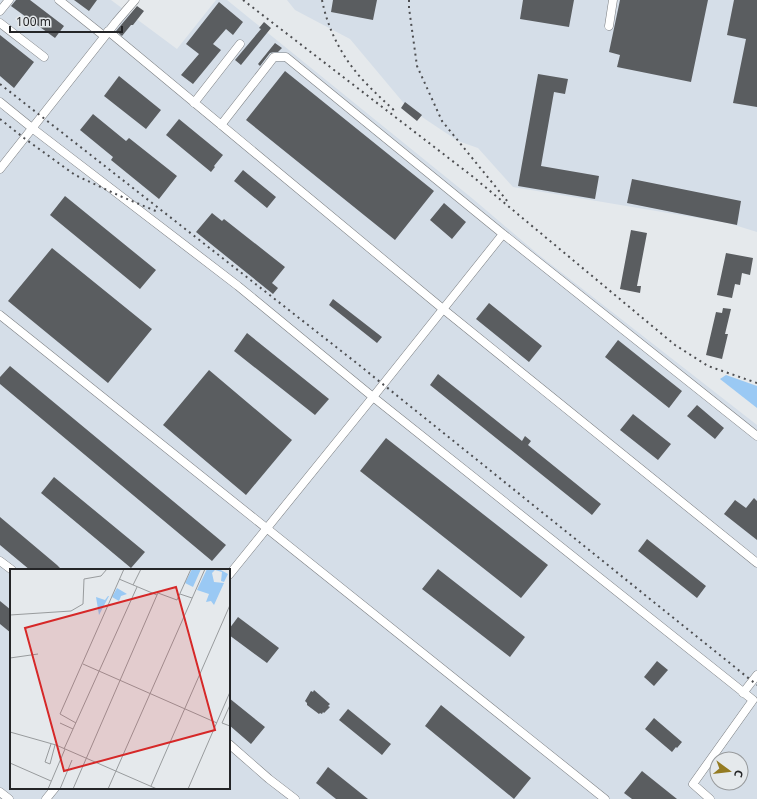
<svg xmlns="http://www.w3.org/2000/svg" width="757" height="799" font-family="'Noto Sans',sans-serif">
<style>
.built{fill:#d5dee8;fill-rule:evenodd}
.green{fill:#9ac9f4}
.building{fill:#5a5d60}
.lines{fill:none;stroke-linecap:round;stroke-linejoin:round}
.minor-casing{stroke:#7b7e81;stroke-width:9}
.minor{stroke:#fff;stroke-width:8}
.rail{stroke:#4e4f52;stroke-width:2;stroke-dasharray:2 4;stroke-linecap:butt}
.inset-road{fill:none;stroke:#989b9d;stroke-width:1}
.view{fill:#d62828;fill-opacity:0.15;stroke:#d62828;stroke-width:2}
.inset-edge{fill:none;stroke:#242527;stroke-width:2}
</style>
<rect width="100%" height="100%" fill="#e5e9ec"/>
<!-- built -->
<path class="built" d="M0,0H111L177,49L216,0H227L473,199L539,255L757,425V799H0ZM11,570H229V788H11ZM717,759H741V783H717Z
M287,0H757V232L728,223L513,187L478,148L458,141L407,107L350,39L295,10Z"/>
<!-- green -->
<path class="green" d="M726,375L757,386V408L720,379Z"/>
<!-- building -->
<path class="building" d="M16,0H30L64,26L55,38L11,6Z
M74,0H97L89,11Z
M333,0H377L373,20L331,12Z
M523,0H574L569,27L520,19Z
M620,0H708L691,82L617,67L620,55L609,52Z
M734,0H757V107L733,103L746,39L727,35Z
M219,2L243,22L233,35L226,29L213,44L221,50L193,84L181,75L199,54L186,44Z
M137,6L144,11L133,25H131L122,36L116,31Z
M264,22L271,28L241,65L235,60L261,29L259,28Z
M0,35L34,62L14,88L0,76Z
M275,43L282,48L278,52H274L270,53L260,66L258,64Z
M285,71L434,191L395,240L246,120Z
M538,74L568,79L565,94L554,92L541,166L599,176L595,199L518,186Z
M119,76L161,110L146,129L104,96Z
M405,102L422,115L417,121L401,108Z
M93,114L126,141L129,138L177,176L159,199L111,160L113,157L80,130Z
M179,119L223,155L214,166L215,167L211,172L166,135Z
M243,170L276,197L267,208L234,181Z
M632,179L741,201L737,225L627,203Z
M65,196L156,270L140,289L50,215Z
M444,203L466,222L452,239L430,220Z
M212,213L222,221L224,219L285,267L272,283L278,288L273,294L196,232Z
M631,230L647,233L637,286H641L640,293L620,289Z
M52,248L152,329L108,383L8,301Z
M726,253L753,258L750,275L742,273L740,285L735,284L732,298L717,295Z
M333,299L382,337L377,343L329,305Z
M489,303L542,346L529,362L476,319Z
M723,308L731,309L725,334H728L722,359L706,355L716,312L722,313Z
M247,333L329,399L315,415L234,351Z
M618,340L682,391L669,408L605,357Z
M10,366L226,545L212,561L0,384V377Z
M209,370L292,440L246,495L163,425Z
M438,374L522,441L525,436L531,441L528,445L601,504L592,515L430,385Z
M697,405L724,428L715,439L687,416Z
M633,414L671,444L658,460L620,430Z
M386,438L548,565L521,598L360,471Z
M54,477L145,552L131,568L41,493Z
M754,498L757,501V540L724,514L735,500L746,508Z
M0,517L57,565L62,570H30L0,545Z
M647,539L706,586L697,598L638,551Z
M438,569L525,637L510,657L422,589Z
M0,601L11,610V633L0,624Z
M238,617L279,648L267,663L229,635V629Z
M657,661L668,670L654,686L644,677Z
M314,690L330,704L328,706L330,707L324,713L323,712L322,714L320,713L319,714L307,705V703L305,701L311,691L313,692Z
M229,698L265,727L251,744L229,725Z
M441,705L531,778L514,799L425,726Z
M348,709L391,744L382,755L339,720Z
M654,718L682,742L677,748L676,747L672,752L645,729Z
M328,767L368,799H336L316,783Z
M642,771L677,799H632L624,793Z"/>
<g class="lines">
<defs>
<path id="minor" d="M59,0L104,36
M0,11L9,0
M0,23L44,57
M609,26L613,0
M108,31L443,309L757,563
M0,102L32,128L238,286L373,397L753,700L693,784L710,799
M194,103L240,44
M221,125L274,57H286L503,234L757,436
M0,169L116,22L135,0
M0,315L605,799
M0,561L12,570
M229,575L373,397L503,234
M743,693L757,675
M229,744L269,779L295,799
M0,792L9,799
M46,799L55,788"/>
</defs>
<!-- minor casing -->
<use href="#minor" class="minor-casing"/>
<!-- minor -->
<use href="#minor" class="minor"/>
<!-- rail -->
<path class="rail" d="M243,0L472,176L675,345L708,366L757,383
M322,0C328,30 342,57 362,79C373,91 384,101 396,112
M409,0V8L417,66L442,121L508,202
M0,84L354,361L757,685
M0,119L24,138L75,175L120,196L158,212"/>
</g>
<!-- overview -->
<g transform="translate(10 569)">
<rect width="220" height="220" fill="#e5e9ec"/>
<path d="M182,0H191L183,18L175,14ZM197,0H209L218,5L214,13L211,12L212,3L205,1L202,4L204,13L214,14L204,36L201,32L196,33L199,25L187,21ZM107,19L117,25L111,27L109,32L102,28ZM98,27H99L89,46L86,28L95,31Z" fill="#9ac9f4"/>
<path class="inset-road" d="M109,10L147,26L148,24L167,31L181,0M123,16L131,0M170,25L182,29M0,46L61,42L73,35L74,10L91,7L97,0M0,89L28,85M73,95L207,154M220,136L212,154L220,157M50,154L63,160M66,154L50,145L114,0M0,163L46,176L147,220M41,175L35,193L40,195L45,176M54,180L127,18M0,194L41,212M141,217L220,36M38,220L55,180M50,220L62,191M63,220L147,26M98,220L195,0M178,220L220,123"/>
<path class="view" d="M166,18L205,161L54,202L15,59Z"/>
<rect width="220" height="220" class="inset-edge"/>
</g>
<!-- north arrow -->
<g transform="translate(729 771) rotate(105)"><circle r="19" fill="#e5e9ec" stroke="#989b9d"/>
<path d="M0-3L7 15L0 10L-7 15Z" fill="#947b22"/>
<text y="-6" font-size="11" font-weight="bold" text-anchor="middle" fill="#242527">С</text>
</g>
<!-- scale -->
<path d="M10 26v6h112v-6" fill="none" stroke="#242527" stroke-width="2"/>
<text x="16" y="26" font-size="12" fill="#242527" stroke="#e5e9ec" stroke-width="3" paint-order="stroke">100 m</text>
</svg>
